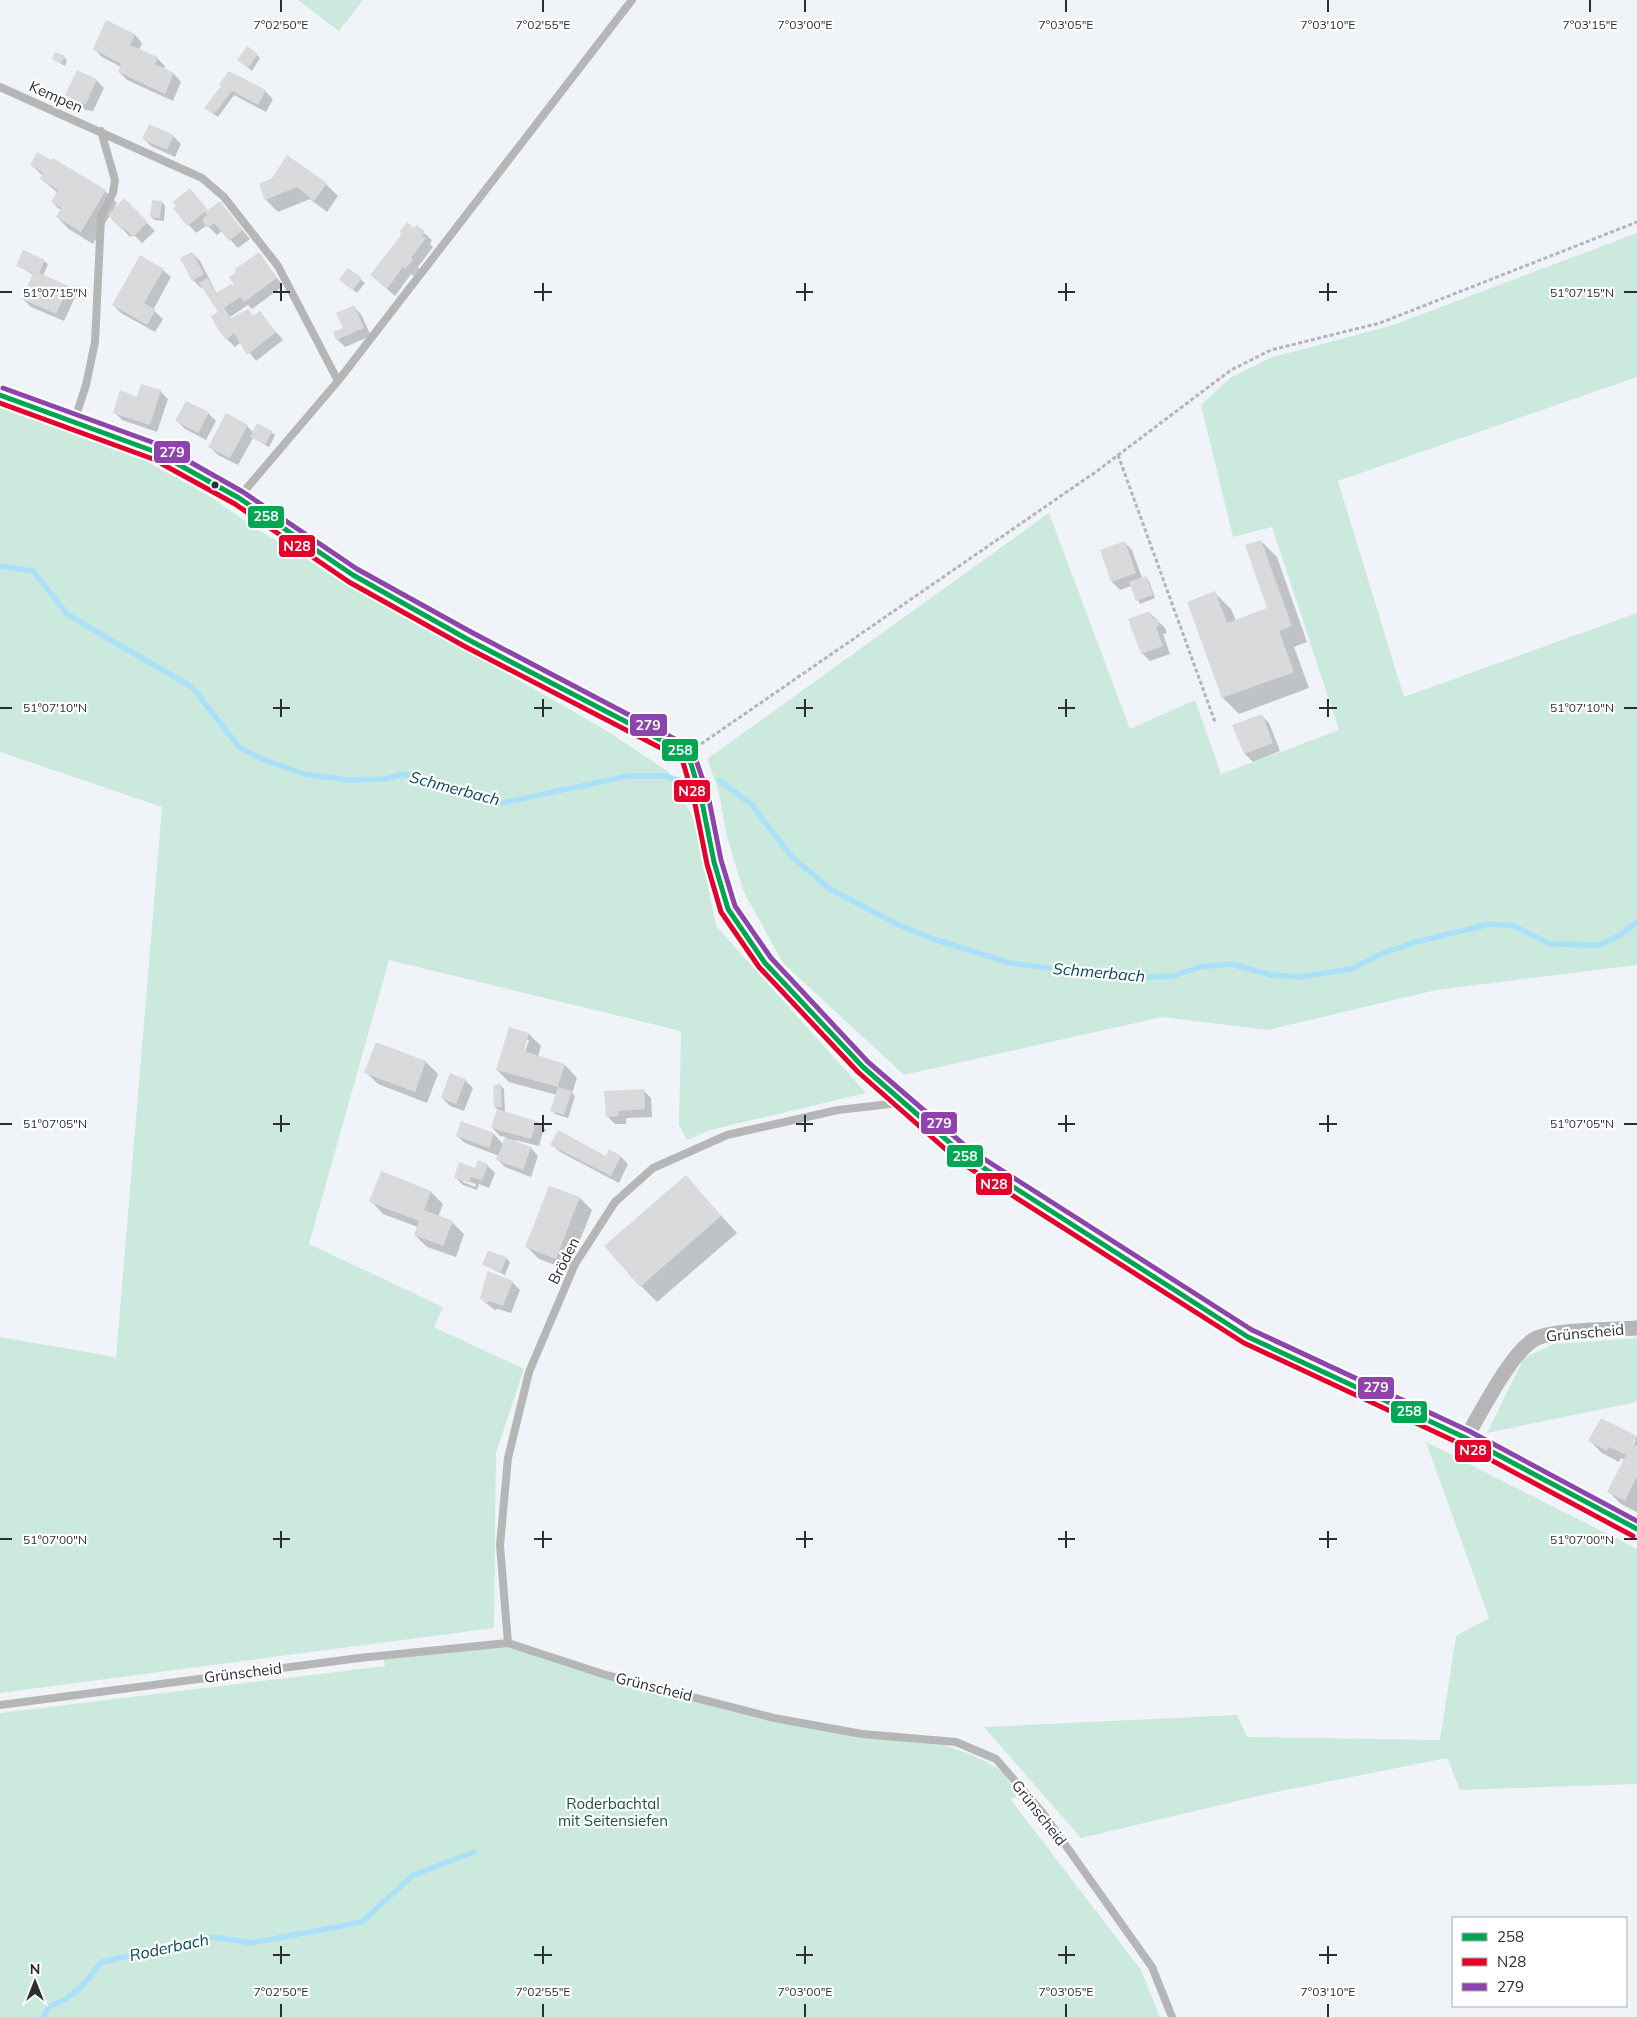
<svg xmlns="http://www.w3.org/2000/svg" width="1637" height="2017" font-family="Mulish,sans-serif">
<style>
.green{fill:#cce9de}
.shadow{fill:#0003;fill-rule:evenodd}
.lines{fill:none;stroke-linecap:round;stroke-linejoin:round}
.stream{stroke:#abe0f9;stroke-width:5.5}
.building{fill:#dadadc}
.path{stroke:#b4b5b7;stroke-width:3;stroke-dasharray:4 2.5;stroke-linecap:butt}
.lane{stroke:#b6b6b7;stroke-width:8}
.street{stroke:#b6b6b7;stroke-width:15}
.secondary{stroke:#b5b5b7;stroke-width:20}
.bus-1-casing{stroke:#fff;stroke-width:9}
.bus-2-casing{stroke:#fff;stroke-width:9}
.bus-3-casing{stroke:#fff;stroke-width:9}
.bus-1{stroke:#00a651;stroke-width:5}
.bus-2{stroke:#e4002b;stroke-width:5}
.bus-3{stroke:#8e44ad;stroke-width:5}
.ticks{fill:none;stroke:#2c2e31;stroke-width:2}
.bus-dot{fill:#2c2e31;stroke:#fff;stroke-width:2}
.labels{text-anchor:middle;stroke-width:4.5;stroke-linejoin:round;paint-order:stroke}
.street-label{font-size:15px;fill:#2c2e31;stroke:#fff}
.park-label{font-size:15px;fill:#19543e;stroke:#fff}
.water-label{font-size:16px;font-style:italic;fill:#05485f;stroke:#fff}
.ticks-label{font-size:12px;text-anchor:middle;fill:#2c2e31;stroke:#fff;stroke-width:4.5;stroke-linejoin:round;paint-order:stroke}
.line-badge{stroke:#fff;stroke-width:2}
.badge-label{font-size:14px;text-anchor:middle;font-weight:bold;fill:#fff}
</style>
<rect width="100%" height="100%" fill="#f0f4f8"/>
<!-- green -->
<path class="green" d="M298,0H363L339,31Z
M1637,233V377L1338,481L1404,697L1637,613V965L1436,990L1268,1030L1162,1017L904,1075L783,963L744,892L727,837L718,789L707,759L1049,513L1130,729L1195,700L1221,774L1339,730L1272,527L1233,537L1201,405L1230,378L1270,358L1393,325Z
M0,408L144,460L211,497L258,530L607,731L669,772L695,822L716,926L866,1093L710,1130L687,1140L679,1125L681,1031L389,960L309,1244L443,1307L434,1327L524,1369L496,1453L494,1628L0,1693V1337L116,1357L162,807L0,752Z
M1637,1338V1402L1487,1433L1524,1358L1553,1344Z
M1426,1442L1637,1549V1784L1460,1790L1447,1758L1271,1793L1081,1838L984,1727L1237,1715L1247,1737L1440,1740L1456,1636L1489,1618Z
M503,1645L726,1710L844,1733L928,1740L967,1753L987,1762L1003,1772L1018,1795L1011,1800L1141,1970L1160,2017H0V1713L385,1666L383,1658Z"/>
<!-- shadow -->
<path class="shadow" d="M135,35L142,43L139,50L157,58L165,66L163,70L174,74L181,82L173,101L127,80L119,72L121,67L102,57L94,49Z
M257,55L260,58L252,71L242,63Z
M64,57L67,61L65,66L53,59Z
M96,80L104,88L93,111L86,110L67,94Z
M222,86L265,91L273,99L266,112L234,95L218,117L209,111Z
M173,136L181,144L175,157L151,146L143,138Z
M31,165L105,191L117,203L113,210L124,200L155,231L142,243L133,234L130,237L110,215L93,244L69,229L57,217L61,211L52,202L58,193L41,179L43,176Z
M273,179L326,184L338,196L327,212L310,199L278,212L266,200L260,185Z
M162,202L165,206L164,221L155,220L151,217Z
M220,203L250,239L238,248L222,231L217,235L207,225L196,233L175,209L209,211Z
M417,227L432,240L430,244L433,247L418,267L420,269L414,276L411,274L395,296L371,275Z
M192,253L200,261L217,294L233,287L259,254L283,286L252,309L248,305L230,317L232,319L254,317L259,312L283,340L256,361L241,342L235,347L227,339L220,312L203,287L201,288L193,280Z
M44,261L48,264L43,276L68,287L76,295L64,321L31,307L23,299L34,275L18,266Z
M348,269L365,283L357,293L344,283Z
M163,270L171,277L153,310L163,319L155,332L121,313L113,305Z
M354,307L361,314L371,336L345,347L337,339Z
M160,391L168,399L157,432L122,420L114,412L138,398Z
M208,413L216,421L206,440L185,429L177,421Z
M247,426L254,433L271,432L275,435L269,447L253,438L238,465L218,455L210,447Z
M1261,541L1277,557L1307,642L1294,647L1309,688L1239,714L1223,698L1188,603L1215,593L1231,609L1236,621L1269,609Z
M1124,542L1132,550L1142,578L1145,577L1149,581L1155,598L1140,604L1131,586L1120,590L1112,582L1101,550Z
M1150,613L1165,628L1167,633L1163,634L1170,654L1150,661L1142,653Z
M1261,715L1269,723L1280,751L1253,762L1245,754L1234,726Z
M510,1029L529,1034L541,1046L538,1057L565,1065L577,1078L572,1093L575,1096L568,1118L555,1114L552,1110L557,1095L509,1082L497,1070ZM526,1040H529L523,1058L521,1057Z
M377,1044L426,1062L438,1074L427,1103L378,1084L366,1072Z
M465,1080L473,1088L464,1111L450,1106L442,1098Z
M501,1086L504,1089L505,1113L539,1123L547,1131L543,1132L539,1146L515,1140V1142L531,1148L538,1156L531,1177L505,1167L497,1159L499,1156L465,1143L457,1136L494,1134L503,1144L506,1137L500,1136L492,1128L498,1110L495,1107Z
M643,1090L651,1098L652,1117L626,1118V1124H615L607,1116Z
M552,1145L606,1157H621L628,1164L619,1183L560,1152Z
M487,1165L495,1173L489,1188L479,1184L477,1190L463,1185L455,1177ZM463,1180L476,1184L475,1187L463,1182Z
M686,1177L737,1233L657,1302L641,1286Z
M550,1187L580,1198L592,1210L568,1270L539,1259L527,1247Z
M431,1192L443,1204L438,1217L452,1222L464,1234L456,1257L427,1247L415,1235L418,1227L383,1214L371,1201Z
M506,1258L510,1262L505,1275L484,1265Z
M488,1273L512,1282L520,1290L511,1313L498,1309L495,1310L483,1301L486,1288L483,1286Z
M1636,1437L1637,1438V1512L1621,1504L1609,1492L1625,1460L1621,1458L1619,1462L1602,1453L1590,1441ZM1634,1440H1636L1631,1450Z"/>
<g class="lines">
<!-- stream -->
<path class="stream" d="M0,566L33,571L68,615L192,687L239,747L264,760L305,774L348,780L384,779L404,774L502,803L628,776H664L682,781
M720,781L751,804L791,856L830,889L897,924L933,939L1010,963L1124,978L1173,976L1200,967L1231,964L1271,975L1299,977L1351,969L1381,954L1416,942L1490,924L1514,926L1550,944L1599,945L1619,936L1637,922
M44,2017L48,2007L66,1999L82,1986L102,1962L214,1937L251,1943L362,1922L413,1875L474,1852"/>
</g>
<!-- building -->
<path class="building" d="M106,20L135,34L130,45L158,57L155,64L174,73L165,94L118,72L121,64L93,49Z
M247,46L258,54L248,68L237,60Z
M55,52L65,56L61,64L52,59Z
M77,70L97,79L86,104L77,102L65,95Z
M229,71L266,90L258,105L232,91L214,114L204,108L221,86L219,84Z
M149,124L174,135L167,150L142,139Z
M37,152L51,160L53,158L106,190L81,232L56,217L61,208L51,202L58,190L40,179L43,173L30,165Z
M287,155L327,183L314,201L297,187L265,200L259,184L272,178Z
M190,188L208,210L220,201L243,230L229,241L214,223L208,228L202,220L207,215L205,212L187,226L173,208L176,206L173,202Z
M124,198L148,222L133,237L124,228L122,230L108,215Z
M152,200L162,201L160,218L150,217Z
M407,222L414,228L417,225L425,231L422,236L426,238L411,258L413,260L405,269L403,267L387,289L370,275L401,235L400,231Z
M23,250L45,260L39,273L69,286L56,314L22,299L33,273L16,266Z
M192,252L204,274L192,281L180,258Z
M259,252L277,278L244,302L240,297L224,308L231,318L248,309L253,316L260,311L276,332L247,355L234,333L226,340L216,326L211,316L218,312L199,283L207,278L216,293L231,284L233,286L234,285L229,277L236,272L235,269Z
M140,255L164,269L144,303L156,310L147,325L112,305Z
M348,268L362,278L353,290L339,280Z
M354,305L364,328L336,340L333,332L343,328L336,313Z
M141,384L161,390L150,425L113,413L120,390L137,397Z
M186,401L209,412L198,433L175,421Z
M226,413L248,425L230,458L208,447Z
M257,423L272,431L266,444L250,437Z
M1261,540L1292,626L1279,631L1294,672L1222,698L1187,602L1215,591L1227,623L1267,608L1245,545Z
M1125,541L1136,573L1111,582L1100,550Z
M1146,576L1153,595L1136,601L1129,582Z
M1150,611L1153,619L1157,618L1160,625L1156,627L1163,646L1141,654L1128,619Z
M1262,714L1273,743L1244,754L1232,725Z
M509,1027L529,1033L524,1051L565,1064L558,1087L496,1070Z
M376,1042L426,1061L415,1092L364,1073Z
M450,1073L466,1079L456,1104L441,1098Z
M501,1084L502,1107H494L493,1085Z
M558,1087L572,1091L564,1115L550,1111Z
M644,1089L645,1109L618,1111L619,1116L606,1117L604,1091Z
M497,1109L539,1122L538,1126L535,1125L531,1139L491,1128Z
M461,1121L494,1133L489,1148L456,1136Z
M558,1130L606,1156L609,1149L621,1156L611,1176L550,1145Z
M505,1137L531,1147L523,1170L496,1160Z
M478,1160L488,1164L482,1181L471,1177L469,1183L454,1178L459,1162L475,1168Z
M381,1171L431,1191L424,1210L453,1221L443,1246L414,1235L419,1221L369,1202Z
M686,1175L721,1216L640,1287L604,1246Z
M549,1186L580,1197L556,1259L525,1247Z
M488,1251L507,1257L501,1272L482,1265Z
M488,1271L513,1281L503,1306L490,1301L486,1303L480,1298Z
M1601,1418L1637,1436L1633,1444L1637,1446V1476L1625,1501L1607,1492L1626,1455L1609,1447L1607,1451L1588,1441Z"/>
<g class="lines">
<!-- path -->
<path class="path" d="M1118,455L1215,722
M701,744L1097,471L1231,370L1271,350L1380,323L1637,222"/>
<!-- lane -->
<path class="lane" d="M0,87L202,178L224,197L278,266L338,381
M74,422L86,385L95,342L101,217L113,193L115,180L101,131
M240,496L338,381L632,0
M508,1643L500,1545L508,1458L529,1372L575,1264L615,1202L653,1168L727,1135L838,1110L899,1103
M0,1705L359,1658L508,1643L606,1675L774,1718L862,1734L956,1742L996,1759L1042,1812L1152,1967L1172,2017"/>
<!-- street -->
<path class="street" d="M1466,1438C1480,1414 1513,1348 1537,1338C1558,1329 1612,1330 1637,1328"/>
<!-- secondary -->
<path class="secondary" d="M0,395L156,452L239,498L353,575L467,639L688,754L701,797L714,862L728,909L765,963L863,1067L965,1156L1248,1337L1466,1438L1637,1529"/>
<defs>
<path id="bus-1" d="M0,395L156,452L239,498L353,575L467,639L688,754L701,797L714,862L728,909L765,963L863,1067L965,1156L1248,1337L1466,1438L1637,1529"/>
<path id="bus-2" d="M0,403L153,459L235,504L349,582L464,646L682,759L694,799L707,864L721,912L759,967L858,1072L960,1162L1244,1343L1463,1445L1633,1536"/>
<path id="bus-3" d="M3,388L160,445L243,492L357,569L471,632L692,748L708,795L721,860L735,906L771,958L868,1062L970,1150L1252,1330L1469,1431L1637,1521"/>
</defs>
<!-- bus-1 casing -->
<use href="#bus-1" class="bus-1-casing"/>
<!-- bus-2 casing -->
<use href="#bus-2" class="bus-2-casing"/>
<!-- bus-3 casing -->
<use href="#bus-3" class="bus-3-casing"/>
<!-- bus-1 -->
<use href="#bus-1" class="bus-1"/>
<!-- bus-2 -->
<use href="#bus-2" class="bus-2"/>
<!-- bus-3 -->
<use href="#bus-3" class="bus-3"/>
</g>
<!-- ticks -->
<path class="ticks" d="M281,0V12M543,0V12M805,0V12M1066,0V12M1328,0V12M1590,0V12M281,283V301M543,283V301M805,283V301M1066,283V301M1328,283V301M0,292H12M273,292H290M534,292H552M796,292H813M1058,292H1075M1319,292H1337M1624,292H1637M281,699V717M543,699V717M805,699V717M1066,699V717M1328,699V717M0,708H12M273,708H290M534,708H552M796,708H813M1058,708H1075M1319,708H1337M1624,708H1637M281,1115V1132M543,1115V1132M805,1115V1132M1066,1115V1132M1328,1115V1132M0,1124H12M273,1124H290M534,1124H552M796,1124H813M1058,1124H1075M1319,1124H1337M1624,1124H1637M281,1531V1548M543,1531V1548M805,1531V1548M1066,1531V1548M1328,1531V1548M0,1539H12M273,1539H290M534,1539H552M796,1539H813M1058,1539H1075M1319,1539H1337M1624,1539H1637M281,1946V1964M543,1946V1964M805,1946V1964M1066,1946V1964M1328,1946V1964M273,1955H290M534,1955H552M796,1955H813M1058,1955H1075M1319,1955H1337M281,2004V2017M543,2004V2017M805,2004V2017M1066,2004V2017M1328,2004V2017"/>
<!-- markers -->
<circle class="bus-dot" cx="215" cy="485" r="4.5"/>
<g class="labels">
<!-- street labels -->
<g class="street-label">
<text transform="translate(56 97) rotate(24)" y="5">Kempen</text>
<text transform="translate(564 1261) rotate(-63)" y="5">Bröden</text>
<text transform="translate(1585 1333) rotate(-5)" y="5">Grünscheid</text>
<text transform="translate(243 1673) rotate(-7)" y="5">Grünscheid</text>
<text transform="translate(654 1687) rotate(14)" y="5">Grünscheid</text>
<text transform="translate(1039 1813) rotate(52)" y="5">Grünscheid</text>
</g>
<!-- park labels -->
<g class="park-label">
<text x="613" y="1809">Roderbachtal<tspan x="613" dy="17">mit Seitensiefen</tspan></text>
</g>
<!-- water labels -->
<g class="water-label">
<text transform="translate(455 788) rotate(15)" y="6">Schmerbach</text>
<text transform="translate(1099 972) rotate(5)" y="6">Schmerbach</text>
<text transform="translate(169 1947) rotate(-12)" y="6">Roderbach</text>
</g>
</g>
<g class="ticks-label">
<text x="281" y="29">7°02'50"E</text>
<text x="543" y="29">7°02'55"E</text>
<text x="805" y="29">7°03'00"E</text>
<text x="1066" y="29">7°03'05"E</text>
<text x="1328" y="29">7°03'10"E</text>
<text x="1590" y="29">7°03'15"E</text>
<text x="55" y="297">51°07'15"N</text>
<text x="1582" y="297">51°07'15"N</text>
<text x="55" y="712">51°07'10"N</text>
<text x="1582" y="712">51°07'10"N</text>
<text x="55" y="1128">51°07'05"N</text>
<text x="1582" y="1128">51°07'05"N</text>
<text x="55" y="1544">51°07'00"N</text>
<text x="1582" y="1544">51°07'00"N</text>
<text x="281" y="1996">7°02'50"E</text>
<text x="543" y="1996">7°02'55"E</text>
<text x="805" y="1996">7°03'00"E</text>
<text x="1066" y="1996">7°03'05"E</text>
<text x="1328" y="1996">7°03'10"E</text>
</g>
<g class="line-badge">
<rect x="153" y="440" width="38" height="24" rx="5" fill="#8e44ad"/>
<rect x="247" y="505" width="38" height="24" rx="5" fill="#00a651"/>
<rect x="278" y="534" width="38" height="24" rx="5" fill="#e4002b"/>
<rect x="629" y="713" width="39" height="24" rx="5" fill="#8e44ad"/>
<rect x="661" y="738" width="38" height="24" rx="5" fill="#00a651"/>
<rect x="673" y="779" width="38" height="24" rx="5" fill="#e4002b"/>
<rect x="920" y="1111" width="38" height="24" rx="5" fill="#8e44ad"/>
<rect x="946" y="1144" width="38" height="24" rx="5" fill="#00a651"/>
<rect x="975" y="1172" width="38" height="24" rx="5" fill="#e4002b"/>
<rect x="1357" y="1376" width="38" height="24" rx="5" fill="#8e44ad"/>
<rect x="1390" y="1400" width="38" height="24" rx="5" fill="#00a651"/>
<rect x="1454" y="1439" width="38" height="24" rx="5" fill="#e4002b"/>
</g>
<g class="badge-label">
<text x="172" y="457">279</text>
<text x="266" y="521">258</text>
<text x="297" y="551">N28</text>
<text x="648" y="730">279</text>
<text x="680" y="755">258</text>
<text x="692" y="796">N28</text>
<text x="939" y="1128">279</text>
<text x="965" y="1161">258</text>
<text x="994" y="1189">N28</text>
<text x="1376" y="1392">279</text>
<text x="1409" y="1416">258</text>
<text x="1473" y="1455">N28</text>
</g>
<!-- legend -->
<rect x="1452" y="1917" width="175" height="90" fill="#ffffff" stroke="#ababad"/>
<rect x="1462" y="1933" width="25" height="8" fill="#00a651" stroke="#ababad"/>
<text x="1497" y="1942" font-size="15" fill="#2c2e31">258</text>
<rect x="1462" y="1958" width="25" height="8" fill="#e4002b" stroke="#ababad"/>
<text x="1497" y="1967" font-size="15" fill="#2c2e31">N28</text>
<rect x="1462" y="1983" width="25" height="8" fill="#8e44ad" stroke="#ababad"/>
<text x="1497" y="1992" font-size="15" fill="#2c2e31">279</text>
<!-- north arrow -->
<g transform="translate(35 1982)" stroke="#ffffff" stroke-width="4" paint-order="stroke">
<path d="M0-4L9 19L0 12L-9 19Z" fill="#2c2e31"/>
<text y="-8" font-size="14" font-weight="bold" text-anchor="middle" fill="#2c2e31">N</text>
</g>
</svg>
